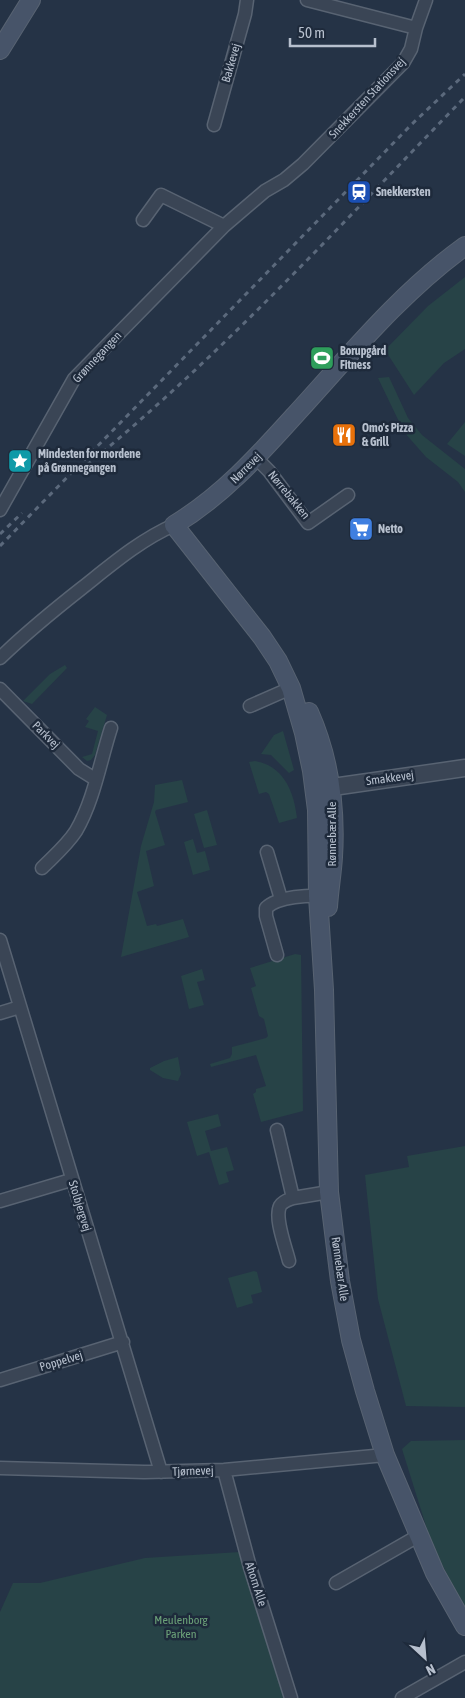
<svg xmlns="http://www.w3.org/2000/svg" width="465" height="1698" font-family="'Asap Condensed',sans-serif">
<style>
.green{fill:#274347}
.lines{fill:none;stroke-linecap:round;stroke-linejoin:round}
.minor-casing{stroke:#586372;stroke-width:15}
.tertiary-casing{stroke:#586372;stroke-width:19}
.secondary-casing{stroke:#586372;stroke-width:20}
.minor{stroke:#3a4555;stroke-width:12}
.tertiary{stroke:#3a4555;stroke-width:16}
.secondary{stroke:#475469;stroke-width:18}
.rail{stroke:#5b697c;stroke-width:3;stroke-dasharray:5 5;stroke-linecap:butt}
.labels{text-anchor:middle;stroke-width:5;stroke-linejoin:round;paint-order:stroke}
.street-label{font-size:12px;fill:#b7c0ce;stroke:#1e2a3b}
.poi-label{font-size:12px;font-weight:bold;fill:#b7c0ce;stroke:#1e2a3b;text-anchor:start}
.park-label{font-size:12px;fill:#6ca279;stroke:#1e2a3b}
</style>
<rect width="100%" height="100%" fill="#253346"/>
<!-- green -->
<path class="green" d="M465,277V349L444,363L414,395L385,350L428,306Z
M389,377L408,418L422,435L465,469V492L458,482L426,457L404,432L378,378Z
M465,422V456L447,444Z
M65,665L67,668L32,704L23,701L50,674Z
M95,707L107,715L95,755L91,760L87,761L82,757L92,754L98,731L85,727L89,721L86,719Z
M283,731L294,770L289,773L271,755L261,754L274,735Z
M255,761C284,766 294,792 297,818L279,823L269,794L266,792L259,794L249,762Z
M182,780L188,802L156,810L155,812L165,845L146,851L154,886L137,892L147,926L156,924L157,926L183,919L189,937L121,957L141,846L154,802L155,785Z
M207,810L217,845L204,848L194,814Z
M193,839L197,853L205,851L210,870L193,875L184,842Z
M295,954L301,955L303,1111L261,1122L253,1094L256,1092V1089L266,1086L256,1055L211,1067L210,1064L230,1058L232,1054V1047L266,1038L268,1036L264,1019L259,1016L251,988L256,986L250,968Z
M202,969L205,980L197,982L204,1005L189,1009L181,976Z
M178,1057L181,1074L178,1081L163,1078L150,1070V1068L164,1061Z
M218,1114L221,1126L205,1131L211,1151L227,1147L234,1170L226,1172L229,1182L219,1185L209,1152L197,1156L187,1122Z
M465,1146V1407L406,1406L378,1299L365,1175L409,1167L407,1156Z
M254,1271L257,1272L262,1292L251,1295L253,1303L237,1308L228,1278Z
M465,1440V1609L432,1545L402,1449L411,1441Z
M240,1552L286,1698H0V1612L13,1583H40L145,1558Z"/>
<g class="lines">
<defs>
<path id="minor" d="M416,28L426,0
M214,125L245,14L247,0
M143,220L161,195L224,226
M256,458L269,471L308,523L348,495
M0,510L74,379L224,226L265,191L284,180L303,164L403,63L411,49L416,28L307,0
M0,658C26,633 54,610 82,588C111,565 140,540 174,525
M0,689L79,769L95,779
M250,706L291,688
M267,852L281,899
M42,868C54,856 67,845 76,831C94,800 100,762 111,728
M0,940L161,1472
M277,955L266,916V908C278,896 310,895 326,896
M0,1013L20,1007
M277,1130L293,1198C288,1200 283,1201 280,1206C274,1218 286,1248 289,1261
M293,1198L329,1192
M0,1201L71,1180
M0,1380L123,1342
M0,1468L144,1472L224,1470L385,1455
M224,1470L250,1567L291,1698
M336,1583L418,1536
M402,1698L465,1662"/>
<path id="tertiary" d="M319,789L465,768"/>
<path id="secondary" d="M0,50L31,0
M465,246C400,293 349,356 295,415C258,456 222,496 174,525L262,637L278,661L291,688L304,733L312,771L317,810L318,896L324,990L329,1192L340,1281L351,1340L365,1391L385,1455L435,1573L465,1626
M309,712C329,757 336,808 333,857C332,874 329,890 328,907"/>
</defs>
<!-- minor casing -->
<use href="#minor" class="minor-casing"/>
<!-- tertiary casing -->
<use href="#tertiary" class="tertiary-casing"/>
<!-- secondary casing -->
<use href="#secondary" class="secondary-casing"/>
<!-- minor -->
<use href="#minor" class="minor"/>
<!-- tertiary -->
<use href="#tertiary" class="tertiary"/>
<!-- secondary -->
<use href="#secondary" class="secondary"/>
<!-- rail -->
<path class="rail" d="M87,465C223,354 342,223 465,97
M0,534L22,513
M0,546L412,124L465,74"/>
</g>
<!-- icons -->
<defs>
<symbol id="station-square" viewBox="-11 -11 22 22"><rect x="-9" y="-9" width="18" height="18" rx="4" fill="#1a4fb4" stroke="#1e2a3b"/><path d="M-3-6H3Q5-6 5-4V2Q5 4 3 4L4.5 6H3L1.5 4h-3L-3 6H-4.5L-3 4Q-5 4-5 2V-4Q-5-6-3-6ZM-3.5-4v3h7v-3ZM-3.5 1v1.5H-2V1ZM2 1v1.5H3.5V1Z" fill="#fff"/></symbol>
<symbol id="stadium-square" viewBox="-11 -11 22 22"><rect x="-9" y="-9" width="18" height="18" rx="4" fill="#2e9e5b" stroke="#1e2a3b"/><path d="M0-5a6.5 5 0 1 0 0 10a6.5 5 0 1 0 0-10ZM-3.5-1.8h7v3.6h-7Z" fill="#fff"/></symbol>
<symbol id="restaurant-square" viewBox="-11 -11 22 22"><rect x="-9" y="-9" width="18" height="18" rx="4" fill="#e8710a" stroke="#1e2a3b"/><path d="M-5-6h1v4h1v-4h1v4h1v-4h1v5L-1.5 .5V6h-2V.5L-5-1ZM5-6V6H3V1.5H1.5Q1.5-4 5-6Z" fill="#fff"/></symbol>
<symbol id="sight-square" viewBox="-11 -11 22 22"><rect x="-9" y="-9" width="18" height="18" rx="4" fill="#0f9aa8" stroke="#1e2a3b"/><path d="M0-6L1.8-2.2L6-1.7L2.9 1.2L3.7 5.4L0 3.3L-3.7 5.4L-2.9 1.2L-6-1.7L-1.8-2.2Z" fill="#fff"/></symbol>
<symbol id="supermarket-square" viewBox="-11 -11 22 22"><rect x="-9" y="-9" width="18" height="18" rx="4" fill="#3f7fe0" stroke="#1e2a3b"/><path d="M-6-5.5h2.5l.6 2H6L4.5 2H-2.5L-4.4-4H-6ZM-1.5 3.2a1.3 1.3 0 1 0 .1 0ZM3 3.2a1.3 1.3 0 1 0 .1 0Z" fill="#fff"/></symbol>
</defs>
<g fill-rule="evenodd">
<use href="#station-square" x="345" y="178" width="28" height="28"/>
<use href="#stadium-square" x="308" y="344" width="28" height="28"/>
<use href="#restaurant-square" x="330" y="421" width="28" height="28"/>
<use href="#sight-square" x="6" y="447" width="28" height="28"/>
<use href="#supermarket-square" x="347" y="515" width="28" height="28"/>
</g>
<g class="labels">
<!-- street labels -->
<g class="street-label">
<text transform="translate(231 63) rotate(-74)" y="4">Bakkevej</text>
<text transform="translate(367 98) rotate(-47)" y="4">Snekkersten Stationsvej</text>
<text transform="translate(97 357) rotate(-47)" y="4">Grønnegangen</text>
<text transform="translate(246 468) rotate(-45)" y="4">Nørrevej</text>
<text transform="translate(289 495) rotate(51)" y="4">Nørrebakken</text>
<text transform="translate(46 735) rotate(45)" y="4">Parkvej</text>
<text transform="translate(390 778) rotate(-8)" y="4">Smakkevej</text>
<text transform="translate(332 834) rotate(-90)" y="4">Rønnebær Alle</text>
<text transform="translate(80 1206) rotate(73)" y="4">Stolbjergvej</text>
<text transform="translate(340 1269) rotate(82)" y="4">Rønnebær Alle</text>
<text transform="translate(61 1361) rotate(-17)" y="4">Poppelvej</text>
<text transform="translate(193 1471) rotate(-2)" y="4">Tjørnevej</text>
<text transform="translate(256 1584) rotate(72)" y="4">Ahorn Alle</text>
</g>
<!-- poi labels -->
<g class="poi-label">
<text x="376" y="196">Snekkersten</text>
<text x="340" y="355">Borupgård<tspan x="340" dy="14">Fitness</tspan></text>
<text x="362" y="432">Omo's Pizza<tspan x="362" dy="14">&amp; Grill</tspan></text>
<text x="38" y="458">Mindesten for mordene<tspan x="38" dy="14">på Grønnegangen</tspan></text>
<text x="378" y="533">Netto</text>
</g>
<!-- park labels -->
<g class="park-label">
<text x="181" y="1624">Meulenborg<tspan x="181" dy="14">Parken</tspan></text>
</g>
</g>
<!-- north arrow -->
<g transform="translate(425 1658) rotate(154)" stroke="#1e2a3b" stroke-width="4" paint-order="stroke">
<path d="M0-4L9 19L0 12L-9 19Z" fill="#b7c0ce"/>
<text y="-8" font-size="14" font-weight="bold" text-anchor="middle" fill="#b7c0ce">N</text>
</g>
<!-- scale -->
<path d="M290 38v8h85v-8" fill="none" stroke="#b7c0ce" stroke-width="2.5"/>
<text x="298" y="38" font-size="15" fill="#b7c0ce" stroke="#1e2a3b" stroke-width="4" paint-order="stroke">50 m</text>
</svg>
